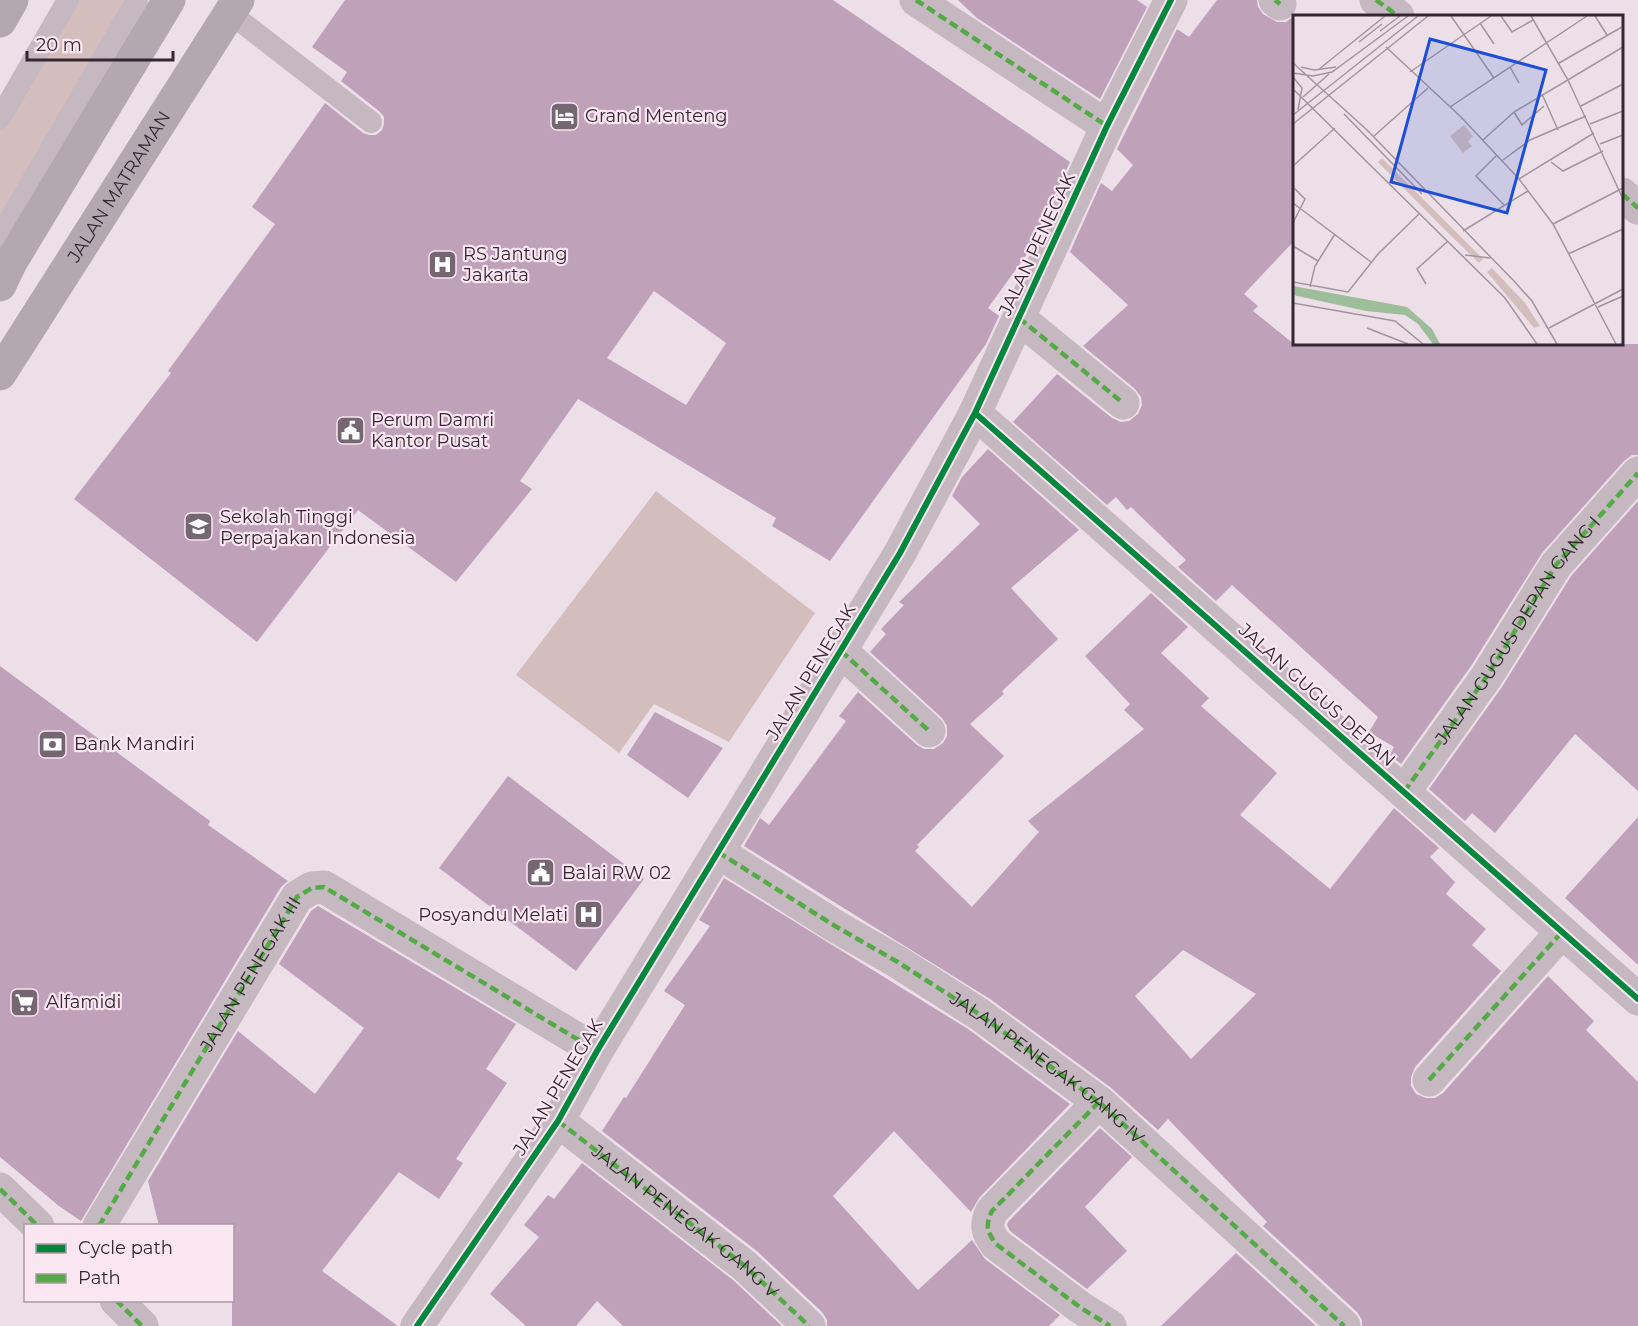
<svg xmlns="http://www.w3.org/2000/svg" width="1638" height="1326" font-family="Montserrat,sans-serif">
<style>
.green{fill:#d4bebd}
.building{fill:#bfa1ba;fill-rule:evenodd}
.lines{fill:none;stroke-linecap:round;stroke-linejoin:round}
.service{stroke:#c5b8c0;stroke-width:22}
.minor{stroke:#c5b8c0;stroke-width:33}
.primary{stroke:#b3a8b0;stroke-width:33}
.quiet{stroke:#54aa45;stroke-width:4.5;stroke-dasharray:9 4.5;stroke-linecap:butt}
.cycleway-casing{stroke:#f9e6f1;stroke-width:10}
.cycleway{stroke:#00873e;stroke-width:6}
.labels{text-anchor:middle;stroke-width:4.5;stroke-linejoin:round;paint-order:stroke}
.poi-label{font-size:18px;fill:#352732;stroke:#f9e6f1;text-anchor:start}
.street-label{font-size:18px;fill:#352732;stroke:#f9e6f1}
.inset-road{fill:none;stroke:#a3959f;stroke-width:1.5}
.view{fill:#1d4ed8;fill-opacity:0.15;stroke:#1d4ed8;stroke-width:3}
.inset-edge{fill:none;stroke:#352732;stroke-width:3}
</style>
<rect width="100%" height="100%" fill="#ecdfe7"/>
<!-- green -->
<path class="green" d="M67,0H138L0,238V115Z
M656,491L815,613L729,742L654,704L619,753L516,675Z"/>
<!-- building -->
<path class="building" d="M345,0H833L1070,162L1027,254L988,308L999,316L986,344L830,561L772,526L776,518L578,399L520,481L532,489L456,582L358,510L257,642L74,499L171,373L168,371L275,224L252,207L325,103L363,133L369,135H376L382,130L384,124V117L380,112L341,81L347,72L312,47ZM654,291L726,343L686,405L607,358Z
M958,0H1137L1147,7L1100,99L977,18Z
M1217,0H1257L1258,7L1263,14L1277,22H1286L1294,16V241L1244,294L1258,306L1253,311L1294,344H1638V455H1632L1624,461L1542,553L1471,666L1401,764L1390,755L1394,747L1369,732L1378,717L1232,585L1216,601L1178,567L1186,560L1131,507L1127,510L1116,497L1107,505L1013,422L1057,374L1112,418L1121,422L1129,421L1138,414L1142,405L1141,397L1135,389L1083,346L1128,305L1070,252L1101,183L1112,191L1133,165L1117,149L1177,29L1189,37Z
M988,449L1079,530L1011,588L1058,639L1002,691L1004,694L970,724L1004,756L917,845L919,847L915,851L972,907L1039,832L1028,821L1144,729L1124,710L1130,704L1085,656L1151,593L1188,627L1161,653L1209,698L1201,706L1277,773L1240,815L1330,889L1394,808L1439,848L1430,857L1455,882L1446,894L1486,929L1472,945L1501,971L1415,1067L1411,1077V1086L1416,1094L1426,1098H1435L1443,1093L1548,976L1594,1021L1586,1030L1638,1082V1326H1362V1320L1357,1312L1263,1226L1267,1222L1168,1119L1158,1130L1110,1087L990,999L744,846L760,818L769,825L846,721L839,716L858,692L917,745L924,749H934L943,743L947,736V726L942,718L870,652L886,634L881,629L904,605L899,602L980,524L952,496L962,477ZM1183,950L1256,994L1191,1059L1135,996Z
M1638,501V791L1575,734L1495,833L1472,813L1465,821L1429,789L1502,687L1571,576Z
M0,666L210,821L208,825L288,881L281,887L81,1221L59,1206L0,1157Z
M655,712L723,748L688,798L627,755Z
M508,776L644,879L576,971L439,868Z
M1638,817V965L1565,898Z
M724,878L968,1029L1070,1104L979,1198L971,1212L894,1131L833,1196L918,1290L972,1240L985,1259L1060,1315L1049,1326H827V1320L822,1312L758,1252L602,1131L624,1097L626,1098L685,1005L664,991L710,926L699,920Z
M318,906L516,1024L486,1069L507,1083L456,1159L463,1163L439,1199L399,1172L322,1271L398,1326H232V1226H159L148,1181L238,1031L315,1094L364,1028L279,964L311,911Z
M1100,1128L1132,1157L1085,1207L1127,1251L1087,1289L1010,1231L1007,1225L1008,1222Z
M582,1163L733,1280L782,1326H623L597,1301L576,1326H526L490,1294L539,1237L524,1225L548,1195L554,1199Z
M1236,1253L1316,1326H1161Z"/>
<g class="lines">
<!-- service -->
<path class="service" d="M230,13L371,122
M0,118L68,0
M0,237L137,0"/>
<!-- minor -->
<g class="minor">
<path d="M916,0L1107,126"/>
<path d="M1275,0L1280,4"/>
<path d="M1376,0L1398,16"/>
<path d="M1622,194L1638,208"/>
<path d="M1019,318L1123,403"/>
<path d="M975,413L1638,999"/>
<path d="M841,651L929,731"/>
<path id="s1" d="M1404,792L1487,676L1556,565L1638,473"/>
<path d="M718,852L835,926L896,961L979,1014L1099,1102L1344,1326"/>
<path d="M1429,1080L1562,932"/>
<path d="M1099,1102L992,1211C985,1225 987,1232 996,1244L1081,1308L1110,1326"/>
<path d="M558,1121L745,1266L809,1326"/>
<path d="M0,1189L38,1226"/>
<path d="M99,1226L297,897L312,888L324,887L597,1051"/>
<path d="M116,1300L142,1326"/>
<path d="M417,1326L558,1121L597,1051L900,553L975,413L1107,126L1171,0"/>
</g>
<!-- primary -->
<g class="primary">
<path d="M0,21L12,0"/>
<path d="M0,285L11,262L169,0"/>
<path id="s2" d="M0,374L238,0"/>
</g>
<!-- quiet -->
<g class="quiet">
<path d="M916,0L1107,126"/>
<path d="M1275,0L1280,4"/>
<path d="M1376,0L1398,16"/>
<path d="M1622,194L1638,208"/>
<path d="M1019,318L1123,403"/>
<path d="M841,651L929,731"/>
<path d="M1404,792L1487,676L1556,565L1638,473"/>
<path id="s3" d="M718,852L835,926L896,961L979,1014L1099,1102L1344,1326"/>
<path d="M1429,1080L1562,932"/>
<path d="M1099,1102L992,1211C985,1225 987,1232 996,1244L1081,1308L1110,1326"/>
<path id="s4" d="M558,1121L745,1266L809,1326"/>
<path d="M0,1189L38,1226"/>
<path id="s5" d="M99,1226L297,897L312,888L324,887L597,1051"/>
<path d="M116,1300L142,1326"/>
</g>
<defs>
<path id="cycleway" d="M975,413L1638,999
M417,1326L558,1121L597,1051L900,553L975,413L1107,126L1171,0"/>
</defs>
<!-- cycleway casing -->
<use href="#cycleway" class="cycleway-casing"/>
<!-- cycleway -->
<use href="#cycleway" class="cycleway"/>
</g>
<!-- icons -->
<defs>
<symbol id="hotel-square" viewBox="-11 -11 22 22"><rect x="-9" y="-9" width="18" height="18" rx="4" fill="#756771" stroke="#f9e6f1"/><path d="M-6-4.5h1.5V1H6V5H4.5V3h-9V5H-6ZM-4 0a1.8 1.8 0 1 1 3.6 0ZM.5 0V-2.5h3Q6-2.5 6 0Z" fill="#fff"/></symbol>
<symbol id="hospital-square" viewBox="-11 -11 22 22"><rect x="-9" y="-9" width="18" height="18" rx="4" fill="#756771" stroke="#f9e6f1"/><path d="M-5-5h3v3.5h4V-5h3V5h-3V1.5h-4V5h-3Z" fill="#fff"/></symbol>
<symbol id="civic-square" viewBox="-11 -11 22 22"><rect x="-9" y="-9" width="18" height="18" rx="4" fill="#756771" stroke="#f9e6f1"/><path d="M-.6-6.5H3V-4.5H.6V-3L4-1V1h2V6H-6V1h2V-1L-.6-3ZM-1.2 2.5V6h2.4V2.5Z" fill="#fff"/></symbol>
<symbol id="university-square" viewBox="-11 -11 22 22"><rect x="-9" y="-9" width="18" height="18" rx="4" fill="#756771" stroke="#f9e6f1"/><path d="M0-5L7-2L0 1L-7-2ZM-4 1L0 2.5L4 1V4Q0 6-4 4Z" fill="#fff"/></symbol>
<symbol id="bank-square" viewBox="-11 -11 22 22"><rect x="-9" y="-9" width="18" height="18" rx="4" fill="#756771" stroke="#f9e6f1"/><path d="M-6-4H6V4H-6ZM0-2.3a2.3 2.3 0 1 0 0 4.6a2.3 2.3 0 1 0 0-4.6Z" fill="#fff"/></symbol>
<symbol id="supermarket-square" viewBox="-11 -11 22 22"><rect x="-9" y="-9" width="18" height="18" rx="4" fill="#756771" stroke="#f9e6f1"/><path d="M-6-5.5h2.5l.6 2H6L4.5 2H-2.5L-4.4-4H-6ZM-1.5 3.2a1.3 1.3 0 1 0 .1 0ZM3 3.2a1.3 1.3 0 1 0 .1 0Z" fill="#fff"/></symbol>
</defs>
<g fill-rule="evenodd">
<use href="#hotel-square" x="548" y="100" width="33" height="33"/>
<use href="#hospital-square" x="426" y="248" width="33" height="33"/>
<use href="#civic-square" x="334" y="414" width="33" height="33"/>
<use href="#university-square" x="182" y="510" width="33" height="33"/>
<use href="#bank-square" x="36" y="728" width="33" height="33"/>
<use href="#civic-square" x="524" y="856" width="33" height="33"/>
<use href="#hospital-square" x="572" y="898" width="33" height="33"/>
<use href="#supermarket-square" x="8" y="986" width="33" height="33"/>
</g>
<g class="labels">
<!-- poi labels -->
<g class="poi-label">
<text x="585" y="122">Grand Menteng</text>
<text x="463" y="260">RS Jantung<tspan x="463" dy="21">Jakarta</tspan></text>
<text x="371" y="426">Perum Damri<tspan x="371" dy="21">Kantor Pusat</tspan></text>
<text x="220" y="523">Sekolah Tinggi<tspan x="220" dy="21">Perpajakan Indonesia</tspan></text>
<text x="74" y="750">Bank Mandiri</text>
<text x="562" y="879">Balai RW 02</text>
<text x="568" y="921" text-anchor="end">Posyandu Melati</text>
<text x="46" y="1008">Alfamidi</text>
</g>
<!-- street labels -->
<g class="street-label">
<text dy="6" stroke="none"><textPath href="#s2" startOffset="222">JALAN MATRAMAN</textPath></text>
<text transform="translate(1037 244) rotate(-65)" y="6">JALAN PENEGAK</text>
<text dy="6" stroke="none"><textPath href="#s1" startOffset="198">JALAN GUGUS DEPAN GANG I</textPath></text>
<text transform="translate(811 672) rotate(-59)" y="6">JALAN PENEGAK</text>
<text transform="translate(1317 695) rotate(42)" y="6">JALAN GUGUS DEPAN</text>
<text dy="6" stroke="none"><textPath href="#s5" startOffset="294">JALAN PENEGAK III</textPath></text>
<text dy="6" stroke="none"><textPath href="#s3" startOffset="394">JALAN PENEGAK GANG IV</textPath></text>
<text transform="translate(558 1087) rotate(-59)" y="6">JALAN PENEGAK</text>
<text dy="6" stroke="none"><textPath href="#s4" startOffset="162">JALAN PENEGAK GANG V</textPath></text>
</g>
</g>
<!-- overview -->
<g transform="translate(1293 15)">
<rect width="330" height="330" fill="#ecdfe7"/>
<path d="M171,110L180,121L175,127L179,131L170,138L157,121ZM89,143L190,244L186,248L147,210L85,147ZM199,253L232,288L247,311L241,313L194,257Z" fill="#d4bebd"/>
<path d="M0,271L114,292L139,314L147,329H140L125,309L112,300L73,296L0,280Z" fill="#9ebd9b"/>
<path class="inset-road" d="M158,1L201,63M208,1L219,17L240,5M238,1L275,65L330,184M302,1L314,20M187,8L201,29M87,16L107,1M66,27L89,9M93,32L168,102L226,164L260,209L323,329M0,48L74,115L220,265L239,286L264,329M266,48L329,12M8,52L21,55L43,52M217,52L226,68M25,55L92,1M117,57L198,1M0,58L20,61L39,57L115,1M0,62L9,73L5,95M0,74L212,283L244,329M249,79L265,115M10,82L36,59M288,91L330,69M157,92L294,1M221,97L229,110L251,91M51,99L129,179M0,100L125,1M0,109L135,1M297,109L330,96M81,121L135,73M190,125L221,97L330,32M307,129L330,120M204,140L183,161L211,190M210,145L237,125L293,101M258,147L270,156L310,136M0,151L42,113M226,164L301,118M0,172L12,184L0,208M0,188L78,247M260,209L330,173M170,216L235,176M0,231L25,246M275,239L330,214M172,240L197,243M0,267L55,277L85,239L127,198M133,269L124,254L155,226M17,272L22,251L42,219M0,288L102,306L130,329M305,292L330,281M74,313L115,329M256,313L330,274"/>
<path class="view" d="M137,24L253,55L214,198L98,167Z"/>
<rect width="330" height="330" class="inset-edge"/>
</g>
<!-- legend -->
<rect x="24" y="1224" width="210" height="78" fill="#f9e6f1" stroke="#ab9aa5" stroke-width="1.5"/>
<rect x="36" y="1244" width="30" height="9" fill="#00873e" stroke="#ab9aa5" stroke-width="1.5"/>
<text x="78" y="1254" font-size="18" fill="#352732">Cycle path</text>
<rect x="36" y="1274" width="30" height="9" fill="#54aa45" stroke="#ab9aa5" stroke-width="1.5"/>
<text x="78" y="1284" font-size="18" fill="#352732">Path</text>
<!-- scale -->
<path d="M27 51v9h146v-9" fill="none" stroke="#352732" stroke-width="3"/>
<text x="36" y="51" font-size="18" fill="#352732" stroke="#f9e6f1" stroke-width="4.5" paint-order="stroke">20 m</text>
</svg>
